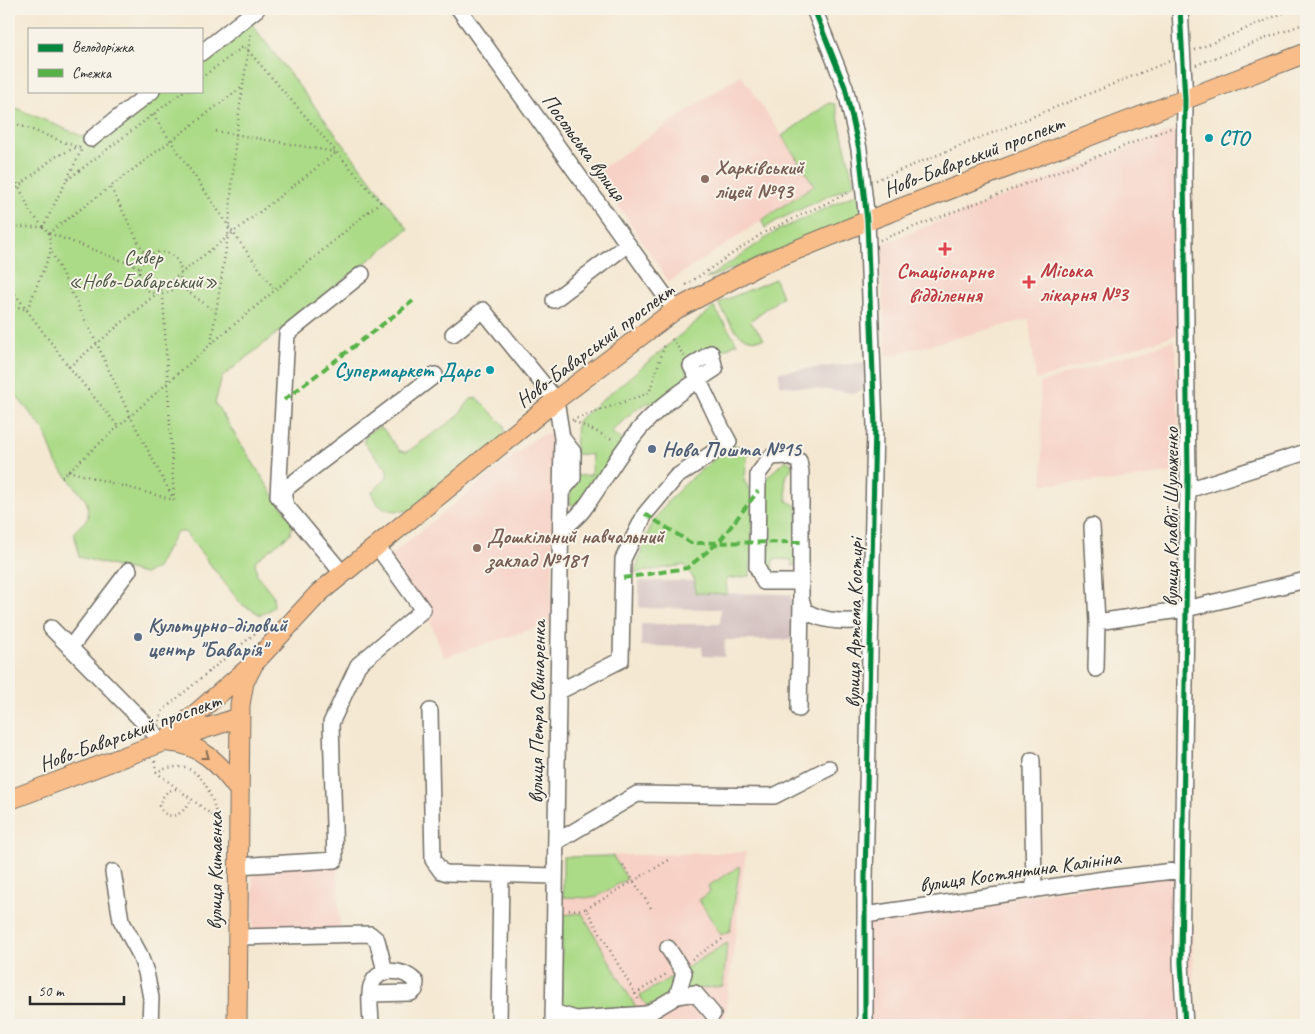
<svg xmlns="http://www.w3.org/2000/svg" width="1315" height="1034" font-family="Caveat,sans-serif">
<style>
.built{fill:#f7d1c6}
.industrial{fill:#d2bfbf}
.green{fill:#acdb88;stroke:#6c835a}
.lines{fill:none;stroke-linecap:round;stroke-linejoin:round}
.minor-casing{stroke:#716d65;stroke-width:18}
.major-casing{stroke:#716d65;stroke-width:21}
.path{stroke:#716d65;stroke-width:2.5;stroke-dasharray:1 4;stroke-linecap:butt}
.minor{stroke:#fff;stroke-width:15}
.major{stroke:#f8bd89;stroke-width:19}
.quiet{stroke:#56b246;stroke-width:4;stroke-dasharray:8 4;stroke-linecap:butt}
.cycleway-casing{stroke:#f7f3e8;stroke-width:8}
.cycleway{stroke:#00873e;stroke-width:5}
.oneway{stroke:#876d55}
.culture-dot{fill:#0f9aa8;stroke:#f7f3e8;stroke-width:2}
.education-dot{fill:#8d6e63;stroke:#f7f3e8;stroke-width:2}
.health-dot{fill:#e0444e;stroke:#f7f3e8;stroke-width:2}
.service-dot{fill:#5c6f8a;stroke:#f7f3e8;stroke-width:2}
.labels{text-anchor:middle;stroke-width:4;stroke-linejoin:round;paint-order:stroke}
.culture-label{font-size:21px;font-weight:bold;fill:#0d838f;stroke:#f7f3e8;text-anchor:start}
.street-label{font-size:21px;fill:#2b2b2b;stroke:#f7f3e8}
.education-label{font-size:21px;font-weight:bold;fill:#785e54;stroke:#f7f3e8;text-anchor:start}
.park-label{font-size:21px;fill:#4b5742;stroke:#f7f3e8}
.health-label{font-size:21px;font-weight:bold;fill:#be3a42;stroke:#f7f3e8;text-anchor:start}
.service-label{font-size:21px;font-weight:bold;fill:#4e5e75;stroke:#f7f3e8;text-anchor:start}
</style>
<rect width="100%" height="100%" fill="#f7f3e8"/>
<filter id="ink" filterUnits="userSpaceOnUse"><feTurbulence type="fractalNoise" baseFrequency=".02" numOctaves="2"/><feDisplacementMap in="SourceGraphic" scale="10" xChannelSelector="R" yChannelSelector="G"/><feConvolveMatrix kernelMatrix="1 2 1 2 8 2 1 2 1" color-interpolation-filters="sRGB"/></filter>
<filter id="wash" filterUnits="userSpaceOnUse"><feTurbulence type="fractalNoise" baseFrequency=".0096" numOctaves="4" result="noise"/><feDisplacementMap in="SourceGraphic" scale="20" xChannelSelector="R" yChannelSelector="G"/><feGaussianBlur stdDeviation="1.12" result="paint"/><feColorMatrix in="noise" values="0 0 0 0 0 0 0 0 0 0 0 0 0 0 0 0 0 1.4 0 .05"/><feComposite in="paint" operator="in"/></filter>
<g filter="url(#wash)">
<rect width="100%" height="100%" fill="#f4e8d2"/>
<!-- built -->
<path class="built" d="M741,75L815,185L669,282L596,172Z
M1174,130L1177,334L1036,380L1029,319L887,356L879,245Z
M1175,340L1181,471L1114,481L1043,484L1040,383Z
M545,434L551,435L555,441L551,623L444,657L426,610L389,557L537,437Z
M746,852L724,1023L702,1025H561L563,857Z
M337,863L340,931L253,935V868Z
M1179,874L1192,924L1195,1025H868V918Z"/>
<!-- industrial -->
<path class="industrial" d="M868,362L869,384L865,389L856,393L779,385V372Z
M639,581H695V593L791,594V640H725L724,657L703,656L702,647L641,646V624H720L721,609L639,608Z"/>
<!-- green -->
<path class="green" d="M251,23L408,229L222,377L215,403L276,499L293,521L290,534L255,561L257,575L273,595L274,607L261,615L241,604L185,532H176L157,568L144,574L79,557L74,532L88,518L87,502L56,463L44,430L9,387V105L98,143L164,91H201V62Z
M829,103L835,104L854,184L778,220L765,228L762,220L814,185L782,136Z
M860,192L862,217L706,279L775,232Z
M775,279L782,297L750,321L764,339C736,344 732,323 718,303Z
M714,307L737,343L716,354L714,344L683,364L691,379L652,406L649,402L634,411L611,432L624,442L578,506L570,504L571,484L575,476L591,475L592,455L575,454L577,421Z
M477,398L504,425L505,438L415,510C397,512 376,513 372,492L387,478V469L363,442L367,434L378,427L384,430L400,451L407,452L456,418L471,399Z
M732,445L749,447L744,481L754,495L750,576L726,579L727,594L695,593V581L685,565L635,573C639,560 642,546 648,533C664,496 702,470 732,445Z
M786,460L793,466L785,478L787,501L797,506V565L792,566V560L773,559L772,571L764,570V486L768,476Z
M613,856L627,879L594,898L563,897V857Z
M740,866L730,931L721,935L699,900L710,892L708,886Z
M582,913L638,1011L577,1014L561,1009L562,915Z
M727,943L723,986L673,992L648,1008L640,996Z"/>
</g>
<g filter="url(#ink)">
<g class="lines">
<defs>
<path id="minor" d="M459,9L675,310
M814,9L845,87L859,149L867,221L875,426L865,878V1025
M1180,9L1185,100L1184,173L1188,476L1181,963L1185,1025
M201,53L257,9
M91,139L152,91
M554,300L628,244
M453,334L483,310L556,400L562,438L553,1025
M1188,490L1306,452
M562,491L573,478V452L562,438
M285,502V489L435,375
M1092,526L1097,622L1096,669
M343,574L278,496L287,334L362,274
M801,582H764L757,567L758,474L771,457L786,456L799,461L801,472V599L805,611C826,623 846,622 870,620
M1097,622L1186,609L1306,580
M51,628L163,742
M70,648L129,570
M558,692L621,660L623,559L645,514L676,477L729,442C715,417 705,391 691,366L711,353L715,369C689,386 664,402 643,425C619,451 604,482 583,510C577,518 568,524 561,531
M799,709L801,601
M430,711L433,860L441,871L447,873L555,876
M1032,760L1034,890
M556,842L637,794L774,796L829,768
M238,866L335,860L331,723L358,665L423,610L377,546
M113,872L121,920L139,953L146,972L151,998L150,1025
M865,915L1104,879L1182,870
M238,937L370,934L377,940L385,971
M370,994L411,993L415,990L416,982C404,969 378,965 371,986C368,997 371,1013 371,1025
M677,996L695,993L713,1014
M553,1012L576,1019L647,1014L677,996L684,973L668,948
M499,1025L501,875"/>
<path id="major" d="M170,736L250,667
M168,742C200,743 220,764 238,789
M9,800L163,742L238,718
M237,1025L240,705L244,682L254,663L319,593L556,400L675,310L759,265L867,221L1306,53"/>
</defs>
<!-- minor casing -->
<use href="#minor" class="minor-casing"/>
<!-- major casing -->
<use href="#major" class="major-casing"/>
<!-- path -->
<path class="path" d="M1195,50L1293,9
M1196,65L1306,23
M153,115L234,234L275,290
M9,121L82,149L43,227H9
M216,131L335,152
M9,165L31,213L49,233L139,267
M9,180L16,179
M67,180L184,91
M876,180L1170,61
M111,188L146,257
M9,194L55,157L79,146
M880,240L1171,128
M139 273a21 21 0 1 1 42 0a21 21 0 1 1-42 0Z
M178,285L215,311
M686,285L763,233L850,192
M9,286L69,367L118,426
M9,304L27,310L51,251
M672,339L684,356
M211,343L228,236L236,134L251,31
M69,367L181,273L337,152
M572,420L649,393L665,344
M574,421L614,440
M68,471L174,500L163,295
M62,477L211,344L380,202L244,46L201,78
M174,500L130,416L97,344L51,251L49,233L242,87
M159,721L163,710L271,620
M155,761L156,772C206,751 213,801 222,837
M156,772L216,818
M176,789C166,790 162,797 159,806C168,824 184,814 191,800
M623,865L653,911
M586,909L669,860
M569,910L586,909L640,1002
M692,959L724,938
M635,994L668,973"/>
<!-- minor -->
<use href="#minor" class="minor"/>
<!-- major -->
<use href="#major" class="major"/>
<!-- quiet -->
<path class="quiet" d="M284,400L413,301
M645,514L691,543L801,542
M623,578L687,568L719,542L758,491"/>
<defs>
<path id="cycleway" d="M814,9L845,87L859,149L867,221L875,426L865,878V1025
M1180,9L1185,100L1184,173L1188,476L1181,963L1185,1025"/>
</defs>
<!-- cycleway casing -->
<use href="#cycleway" class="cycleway-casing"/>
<!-- cycleway -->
<use href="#cycleway" class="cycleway"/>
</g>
<!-- one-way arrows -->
<defs><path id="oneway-chevron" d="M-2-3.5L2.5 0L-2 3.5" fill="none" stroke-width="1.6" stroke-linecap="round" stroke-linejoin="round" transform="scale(1.25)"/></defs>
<use class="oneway" href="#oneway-chevron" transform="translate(206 756) rotate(37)"/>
</g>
<!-- markers -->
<g class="culture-dot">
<circle cx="1209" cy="138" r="5"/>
<circle cx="490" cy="370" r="5"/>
</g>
<g class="education-dot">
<circle cx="705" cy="179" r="5"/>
<circle cx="477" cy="548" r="5"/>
</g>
<g class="health-dot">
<path d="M942.5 241.5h5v5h5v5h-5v5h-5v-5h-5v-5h5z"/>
<path d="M1026.5 274.5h5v5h5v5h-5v5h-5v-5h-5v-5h5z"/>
</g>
<g class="service-dot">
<circle cx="652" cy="449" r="5"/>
<circle cx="138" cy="637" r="5"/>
</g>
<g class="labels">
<!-- culture labels -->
<g class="culture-label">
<text x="1219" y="145">CTO</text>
<text x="480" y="377" text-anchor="end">Супермаркет Дарс</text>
</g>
<!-- street labels -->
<g class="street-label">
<text transform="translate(584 147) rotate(54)" y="7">Посольська вулиця</text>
<text transform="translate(974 156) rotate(-21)" y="7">Ново-Баварський проспект</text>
<text transform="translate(595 345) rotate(-37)" y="7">Ново-Баварський проспект</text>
<text transform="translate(1171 517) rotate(-90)" y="7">вулиця Клавдії Шульженко</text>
<text transform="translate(854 623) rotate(-89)" y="7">вулиця Артема Костирі</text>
<text transform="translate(537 712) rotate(-89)" y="7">вулиця Петра Свинаренка</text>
<text transform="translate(130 732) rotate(-20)" y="7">Ново-Баварський проспект</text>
<text transform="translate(215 871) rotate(-90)" y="7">вулиця Китаєнка</text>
<text transform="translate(1020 871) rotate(-8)" y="7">вулиця Костянтина Калініна</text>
</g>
<!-- education labels -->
<g class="education-label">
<text x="715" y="174">Харківський<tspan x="715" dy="24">ліцей №93</tspan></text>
<text x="487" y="543">Дошкільний навчальний<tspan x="487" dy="24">заклад №181</tspan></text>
</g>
<!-- park labels -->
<g class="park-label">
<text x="143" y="264">Сквер<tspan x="143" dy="24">«Ново-Баварський»</tspan></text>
</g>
<!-- health labels -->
<g class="health-label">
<text x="1040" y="277">Міська<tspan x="1040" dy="24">лікарня №3</tspan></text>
<text x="945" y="278" text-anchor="middle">Стаціонарне<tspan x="945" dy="24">відділення</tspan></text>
</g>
<!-- service labels -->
<g class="service-label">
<text x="662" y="456">Нова Пошта №15</text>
<text x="148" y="632">Культурно-діловий<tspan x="148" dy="24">центр "Баварія"</tspan></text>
</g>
</g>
<!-- margin -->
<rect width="1315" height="1034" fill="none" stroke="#f7f3e8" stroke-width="30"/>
<!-- legend -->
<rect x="28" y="28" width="175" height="65" fill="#f7f3e8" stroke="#a5a39c"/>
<rect x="38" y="44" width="25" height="8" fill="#00873e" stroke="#a5a39c"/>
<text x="72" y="52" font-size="15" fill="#2b2b2b">Велодоріжка</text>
<rect x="38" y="69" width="25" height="8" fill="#56b246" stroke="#a5a39c"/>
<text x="72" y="78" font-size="15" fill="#2b2b2b">Стежка</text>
<!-- scale -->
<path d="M30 996v8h94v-8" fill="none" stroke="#2b2b2b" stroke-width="2.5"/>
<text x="38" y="996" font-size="15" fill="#2b2b2b" stroke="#f7f3e8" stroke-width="4" paint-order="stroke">50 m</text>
</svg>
